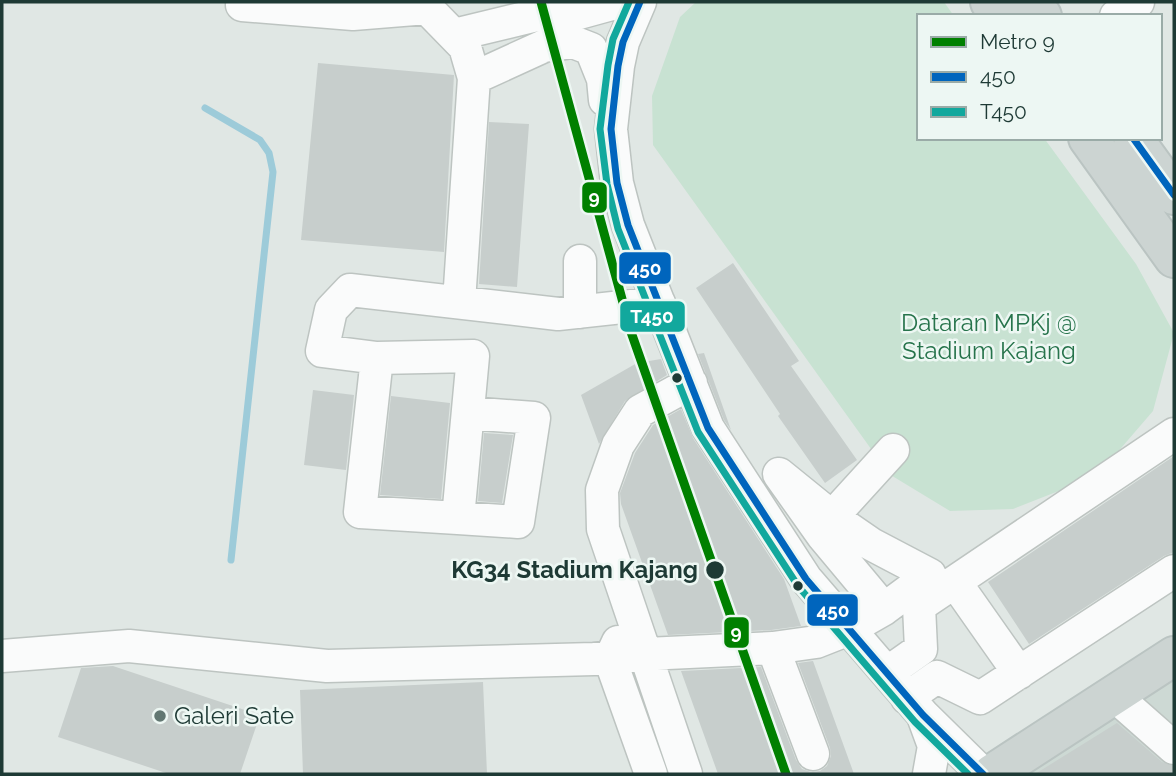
<svg xmlns="http://www.w3.org/2000/svg" width="1176" height="776" font-family="Raleway,sans-serif">
<style>
.built{fill:#cdd9d4}
.green{fill:#c8e2d2}
.lines{fill:none;stroke-linecap:round;stroke-linejoin:round}
.stream{stroke:#9dcbd9;stroke-width:7}
.building{fill:#c7cecc}
.minor-casing{stroke:#bdc4c1;stroke-width:35}
.major-casing{stroke:#bac4c2;stroke-width:42}
.minor{stroke:#fafbfb;stroke-width:32}
.major{stroke:#ccd4d2;stroke-width:38}
.bus-1-casing{stroke:#edf7f3;stroke-width:12}
.bus-2-casing{stroke:#edf7f3;stroke-width:12}
.bus-1{stroke:#0065bd;stroke-width:7}
.bus-2{stroke:#12a89d;stroke-width:7}
.metro-1-casing{stroke:#edf7f3;stroke-width:14}
.metro-1{stroke:#008000;stroke-width:9}
.bus-dot{fill:#1e3a35;stroke:#edf7f3;stroke-width:2.5}
.poi-dot{fill:#627772;stroke:#edf7f3;stroke-width:2.5}
.labels{text-anchor:middle;stroke-width:5;stroke-linejoin:round;paint-order:stroke}
.park-label{font-size:24px;fill:#26734b;stroke:#edf7f3}
.stop-label{font-size:24px;font-weight:bold;fill:#1e3a35;stroke:#edf7f3;text-anchor:end}
.poi-label{font-size:24px;fill:#1e3a35;stroke:#edf7f3;text-anchor:start}
.line-badge{stroke:#edf7f3;stroke-width:2.5}
.badge-label{font-size:19px;text-anchor:middle;font-weight:bold;fill:#fff}
</style>
<rect width="100%" height="100%" fill="#e0e7e4"/>
<!-- built -->
<path class="built" d="M1174,673V774H1019Z"/>
<!-- green -->
<path class="green" d="M696,2H944L954,16H919V138H1044L1136,264L1174,333L1153,411L1097,476L1013,509L950,511L889,474L653,145L652,96L680,17Z"/>
<g class="lines">
<!-- stream -->
<path class="stream" d="M205,108L260,140L269,153L273,172L231,560"/>
</g>
<!-- building -->
<path class="building" d="M318,63L454,75L444,252L301,240Z
M489,122L529,124L517,287L479,284Z
M733,263L799,361L791,366L857,460L825,483L778,416L780,414L696,288Z
M704,353L731,430L724,420L698,354Z
M661,359L667,375L625,401L599,444L581,395L637,363Z
M313,390L354,395L346,470L304,465Z
M391,396L450,403L441,499L380,495Z
M681,409L693,438L784,579L801,626L771,630L668,635L621,504L620,493L635,453L653,425Z
M484,433L513,435L502,503L478,501Z
M1174,456V552L1164,556L1029,644L988,582Z
M813,661L854,774H718L681,671L761,667L796,760L802,769L811,772L820,771L827,766L831,756L830,748L798,663Z
M113,666L260,715L240,774H169L58,737L81,668Z
M483,682L487,774H303L300,690Z
M1117,723L1162,762L1174,766V774H1035Z"/>
<g class="lines">
<defs>
<path id="minor" d="M640,2L623,42L618,66L611,129L617,183L628,225L708,428L806,579L923,715L983,774
M242,5L353,14L427,8L465,47L474,78L459,302
M1116,16L1138,2
M454,35L537,15L579,13L619,2
M474,78L544,46L573,42L591,49L603,79L605,100
M580,312V261
M377,358L360,512L458,518L473,356L377,358L322,351L331,310L350,290L558,314L659,303
M832,517L893,450
M458,518L518,522L534,418L468,413
M955,582L1019,673
M618,642L610,659L651,774
M773,648L813,754
M2,656L129,646L327,666L594,659L646,654L773,648L816,642L849,629L884,609L930,575L871,544L832,517L779,474L823,536L884,609
M887,673L921,649L919,606L1174,434
M1115,696L1174,748
M907,698L937,677L980,698L1174,571
M923,716L934,746L929,774
M686,774L603,529L602,490L618,445L640,411L691,383"/>
<path id="major" d="M990,2L1000,16
M1032,2L1042,16
M1088,138L1174,258
M1133,138L1174,195
M992,774L1174,656"/>
</defs>
<!-- minor casing -->
<use href="#minor" class="minor-casing"/>
<!-- major casing -->
<use href="#major" class="major-casing"/>
<!-- minor -->
<use href="#minor" class="minor"/>
<!-- major -->
<use href="#major" class="major"/>
<defs>
<path id="bus-1" d="M640,2L623,42L618,66L611,129L617,183L628,225L708,428L806,579L923,715L983,774
M1133,138L1174,195"/>
<path id="bus-2" d="M629,2L613,39L608,65L600,129L607,184L618,229L698,432L798,586L915,722L968,774"/>
</defs>
<!-- bus-1 casing -->
<use href="#bus-1" class="bus-1-casing"/>
<!-- bus-2 casing -->
<use href="#bus-2" class="bus-2-casing"/>
<!-- bus-1 -->
<use href="#bus-1" class="bus-1"/>
<!-- bus-2 -->
<use href="#bus-2" class="bus-2"/>
<defs>
<path id="metro-1" d="M541,2L631,332L786,774"/>
</defs>
<!-- metro-1 casing -->
<use href="#metro-1" class="metro-1-casing"/>
<!-- metro-1 -->
<use href="#metro-1" class="metro-1"/>
</g>
<!-- markers -->
<g class="bus-dot">
<circle cx="677" cy="378" r="6"/>
<circle cx="715" cy="570" r="10"/>
<circle cx="798" cy="586" r="6"/>
</g>
<circle class="poi-dot" cx="160" cy="716" r="7"/>
<g class="labels">
<!-- park labels -->
<g class="park-label">
<text x="989" y="331">Dataran MPKj @<tspan x="989" dy="28">Stadium Kajang</tspan></text>
</g>
<!-- stop labels -->
<g class="stop-label">
<text x="698" y="578">KG34 Stadium Kajang</text>
</g>
<!-- poi labels -->
<g class="poi-label">
<text x="174" y="724">Galeri Sate</text>
</g>
</g>
<g class="line-badge">
<rect x="581" y="181" width="27" height="33" rx="7" fill="#008000"/>
<rect x="618" y="251" width="54" height="34" rx="7" fill="#0065bd"/>
<rect x="619" y="300" width="67" height="33" rx="7" fill="#12a89d"/>
<rect x="806" y="593" width="53" height="34" rx="7" fill="#0065bd"/>
<rect x="723" y="616" width="27" height="33" rx="7" fill="#008000"/>
</g>
<g class="badge-label">
<text x="594" y="204">9</text>
<text x="645" y="275">450</text>
<text x="652" y="323">T450</text>
<text x="833" y="617">450</text>
<text x="736" y="639">9</text>
</g>
<!-- border -->
<rect width="1176" height="776" fill="none" stroke="#1e3a35" stroke-width="7"/>
<!-- legend -->
<rect x="917" y="14" width="245" height="126" fill="#edf7f3" stroke="#9aaba7" stroke-width="2"/>
<rect x="931" y="37" width="35" height="10" fill="#008000" stroke="#9aaba7" stroke-width="2"/>
<text x="980" y="49" font-size="21" fill="#1e3a35">Metro 9</text>
<rect x="931" y="72" width="35" height="10" fill="#0065bd" stroke="#9aaba7" stroke-width="2"/>
<text x="980" y="84" font-size="21" fill="#1e3a35">450</text>
<rect x="931" y="107" width="35" height="10" fill="#12a89d" stroke="#9aaba7" stroke-width="2"/>
<text x="980" y="119" font-size="21" fill="#1e3a35">T450</text>
</svg>
